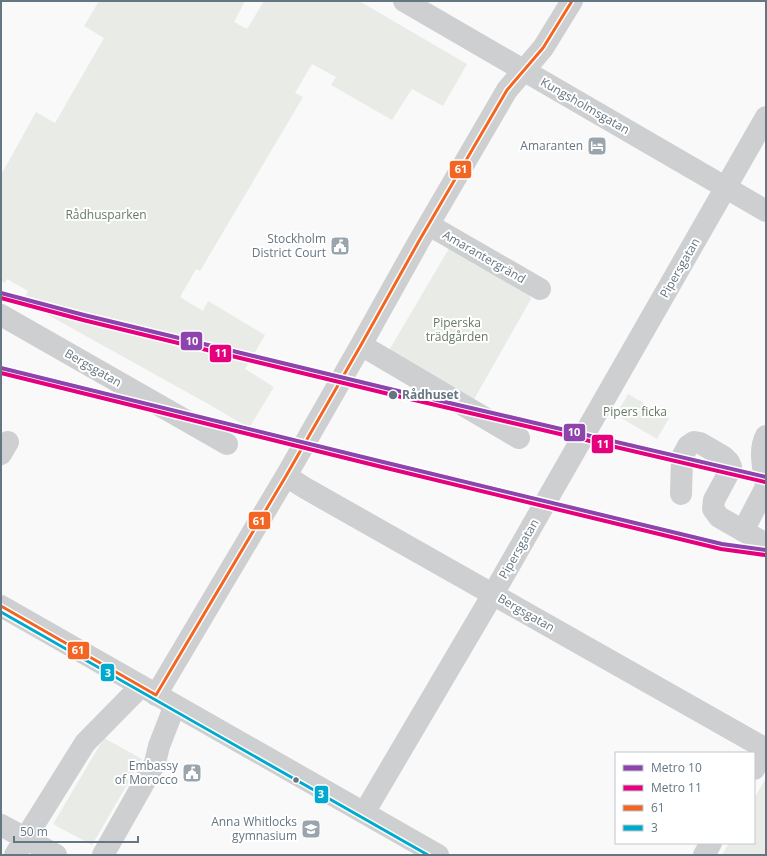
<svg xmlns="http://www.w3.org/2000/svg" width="767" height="856" font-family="'Open Sans',sans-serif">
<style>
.green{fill:#e8ebe6}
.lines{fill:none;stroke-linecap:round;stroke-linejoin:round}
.minor{stroke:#cecfd0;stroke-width:22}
.bus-1-casing{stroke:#fff;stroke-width:6}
.bus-2-casing{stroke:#fff;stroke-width:6}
.bus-1{stroke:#f26522;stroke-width:3}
.bus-2{stroke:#00a9ce;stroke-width:3}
.metro-1-casing{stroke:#fff;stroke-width:7}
.metro-2-casing{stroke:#fff;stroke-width:7}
.metro-1{stroke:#8e44ad;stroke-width:4}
.metro-2{stroke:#e5007d;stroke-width:4}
.stop-dot{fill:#657683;stroke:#fff;stroke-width:1.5}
.labels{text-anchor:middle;stroke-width:4;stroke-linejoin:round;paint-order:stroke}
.street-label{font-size:12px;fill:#657683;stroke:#fff}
.poi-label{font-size:12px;fill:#657683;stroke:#fff;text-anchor:end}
.park-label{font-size:12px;fill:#687a64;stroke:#fff}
.stop-label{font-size:12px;font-weight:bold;fill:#657683;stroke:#fff;text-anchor:start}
.line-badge{stroke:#fff;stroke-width:1.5}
.badge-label{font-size:11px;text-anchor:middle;font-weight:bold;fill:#fff}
</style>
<rect width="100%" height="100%" fill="#f9f9f9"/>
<!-- green -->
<path class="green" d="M99,1H245L234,22L247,29L264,1H359L467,64L443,106L412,89L392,120L331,85L336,77L312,64L295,93L303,97L200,271L196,269L180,297L203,311L208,301L265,335L245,369L274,387L249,428L210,405L23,301L28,291L7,279L5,283L1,281V175L36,112L55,123L104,38L84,26Z
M451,245L528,289L531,299L473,401L388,352Z
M628,394L669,418L657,439L616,415Z
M104,738L142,759L92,845L53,824Z
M766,778V855H722L729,843H754V799Z"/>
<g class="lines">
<!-- minor -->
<path class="minor" d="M404,1L766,211
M429,225L540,289
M1,315L227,444
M361,345L519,438
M766,436C758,451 764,470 766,486
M1,454L8,442
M286,476L305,488L766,749
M681,494L682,457L688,446L694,442L700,443L724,457L729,462L731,467L728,474L714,500L713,509L719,517L766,544
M743,531L766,487
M1,606L438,855
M156,695L286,476L361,345L419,241L507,90L543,48L572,1
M754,769L766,748
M364,813L493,594L766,117
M1,825L56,855
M15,855L85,743L141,686
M103,855L155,763L159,746L175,705
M704,855L711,843"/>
<defs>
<path id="bus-1" d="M1,606L156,695
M156,695L286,476L361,345L419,241L507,90L543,48L572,1"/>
<path id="bus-2" d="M1,612L428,855"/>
</defs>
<!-- bus-1 casing -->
<use href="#bus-1" class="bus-1-casing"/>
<!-- bus-2 casing -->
<use href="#bus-2" class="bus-2-casing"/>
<!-- bus-1 -->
<use href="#bus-1" class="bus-1"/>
<!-- bus-2 -->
<use href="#bus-2" class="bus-2"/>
<defs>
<path id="metro-1" d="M1,293L84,315L394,390L766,477
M1,368L379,461L722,544L766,550"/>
<path id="metro-2" d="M1,298L83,320L393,395L765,482
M1,373L378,466L721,549L765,555"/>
</defs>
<!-- metro-1 casing -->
<use href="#metro-1" class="metro-1-casing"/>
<!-- metro-2 casing -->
<use href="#metro-2" class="metro-2-casing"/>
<!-- metro-1 -->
<use href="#metro-1" class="metro-1"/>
<!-- metro-2 -->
<use href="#metro-2" class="metro-2"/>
</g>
<!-- icons -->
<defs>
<symbol id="hotel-square" viewBox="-11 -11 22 22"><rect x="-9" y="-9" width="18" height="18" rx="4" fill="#99a4ac" stroke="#fff"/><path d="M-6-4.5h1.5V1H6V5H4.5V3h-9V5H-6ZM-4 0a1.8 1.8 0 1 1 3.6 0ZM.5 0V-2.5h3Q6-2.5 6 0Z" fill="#fff"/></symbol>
<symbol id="civic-square" viewBox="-11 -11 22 22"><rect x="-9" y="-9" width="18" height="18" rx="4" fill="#99a4ac" stroke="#fff"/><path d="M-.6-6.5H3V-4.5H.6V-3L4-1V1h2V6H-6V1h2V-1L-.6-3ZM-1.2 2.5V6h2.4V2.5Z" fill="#fff"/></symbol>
<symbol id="school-square" viewBox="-11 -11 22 22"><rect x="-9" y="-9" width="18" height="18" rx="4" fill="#99a4ac" stroke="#fff"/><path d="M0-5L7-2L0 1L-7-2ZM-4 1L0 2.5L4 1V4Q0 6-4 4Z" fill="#fff"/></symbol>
</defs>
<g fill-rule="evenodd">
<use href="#hotel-square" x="586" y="135" width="22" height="22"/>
<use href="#civic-square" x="329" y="235" width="22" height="22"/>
<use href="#civic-square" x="181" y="762" width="22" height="22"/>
<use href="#school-square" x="300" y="818" width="22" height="22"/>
</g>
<!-- markers -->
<g class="stop-dot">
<circle cx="393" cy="395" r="5"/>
<circle cx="296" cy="780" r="3.5"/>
</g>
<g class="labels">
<!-- street labels -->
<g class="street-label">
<text transform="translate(585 106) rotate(30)" y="4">Kungsholmsgatan</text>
<text transform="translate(484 257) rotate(30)" y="4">Amarantergränd</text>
<text transform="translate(680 268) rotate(-60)" y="4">Pipersgatan</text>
<text transform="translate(93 368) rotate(30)" y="4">Bergsgatan</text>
<text transform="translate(519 549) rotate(-60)" y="4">Pipersgatan</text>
<text transform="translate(526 613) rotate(30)" y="4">Bergsgatan</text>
</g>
<!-- poi labels -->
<g class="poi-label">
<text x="583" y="150">Amaranten</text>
<text x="326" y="243">Stockholm<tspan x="326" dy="14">District Court</tspan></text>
<text x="178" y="770">Embassy<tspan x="178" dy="14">of Morocco</tspan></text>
<text x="297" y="826">Anna Whitlocks<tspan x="297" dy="14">gymnasium</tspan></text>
</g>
<!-- park labels -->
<g class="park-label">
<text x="106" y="219">Rådhusparken</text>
<text x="457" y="327">Piperska<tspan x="457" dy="14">trädgården</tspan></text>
<text x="635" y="416">Pipers ficka</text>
</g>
<!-- stop labels -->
<g class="stop-label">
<text x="402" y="399">Rådhuset</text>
</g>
</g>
<g class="line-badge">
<rect x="449" y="160" width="23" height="19" rx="4" fill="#f26522"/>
<rect x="180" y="331" width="23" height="20" rx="4" fill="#8e44ad"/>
<rect x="209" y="344" width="23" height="19" rx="4" fill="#e5007d"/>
<rect x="563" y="423" width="23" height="19" rx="4" fill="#8e44ad"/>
<rect x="591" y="434" width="23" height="20" rx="4" fill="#e5007d"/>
<rect x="248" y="511" width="23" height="19" rx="4" fill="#f26522"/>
<rect x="67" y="641" width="23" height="19" rx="4" fill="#f26522"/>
<rect x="100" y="663" width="15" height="19" rx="4" fill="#00a9ce"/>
<rect x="314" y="785" width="15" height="19" rx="4" fill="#00a9ce"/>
</g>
<g class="badge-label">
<text x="461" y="173">61</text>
<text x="192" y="345">10</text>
<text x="221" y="357">11</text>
<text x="574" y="436">10</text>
<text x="603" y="448">11</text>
<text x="259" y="525">61</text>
<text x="78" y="654">61</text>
<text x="108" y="677">3</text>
<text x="321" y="798">3</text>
</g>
<!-- border -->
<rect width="767" height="856" fill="none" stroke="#657683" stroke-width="4"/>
<!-- legend -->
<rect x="615" y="752" width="140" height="92" fill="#ffffff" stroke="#c1c8cd"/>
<rect x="623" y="765" width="20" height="6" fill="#8e44ad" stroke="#c1c8cd"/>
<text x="651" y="772" font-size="12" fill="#657683">Metro 10</text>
<rect x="623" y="785" width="20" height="6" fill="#e5007d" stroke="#c1c8cd"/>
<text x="651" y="792" font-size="12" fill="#657683">Metro 11</text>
<rect x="623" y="805" width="20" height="6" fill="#f26522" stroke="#c1c8cd"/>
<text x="651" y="812" font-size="12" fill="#657683">61</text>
<rect x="623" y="825" width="20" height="6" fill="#00a9ce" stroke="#c1c8cd"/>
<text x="651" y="832" font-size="12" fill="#657683">3</text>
<!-- scale -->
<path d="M14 836v6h124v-6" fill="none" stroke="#657683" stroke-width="2"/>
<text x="20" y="836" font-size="12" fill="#657683" stroke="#ffffff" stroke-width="3" paint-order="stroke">50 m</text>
</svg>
